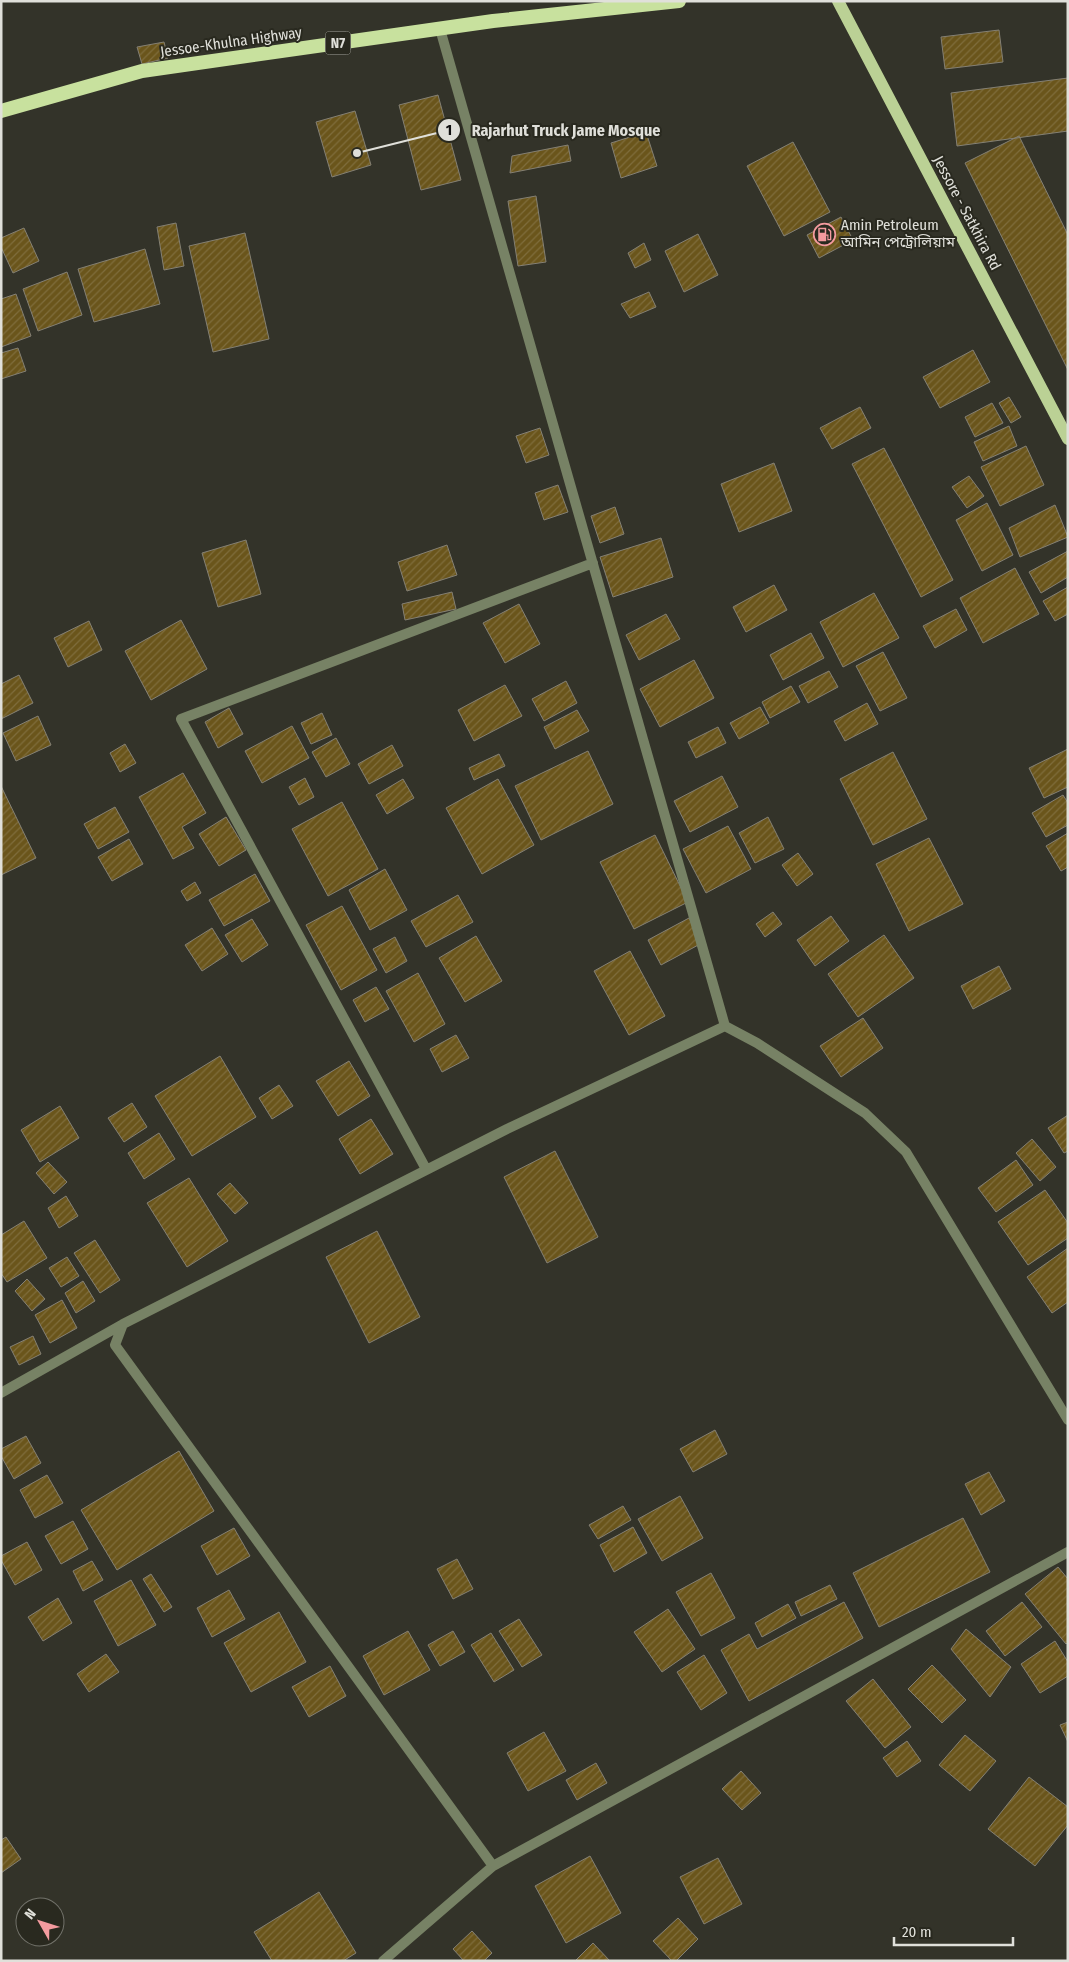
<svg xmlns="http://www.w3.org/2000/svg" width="1069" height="1962" font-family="'Fira Sans Condensed','Noto Sans Bengali',sans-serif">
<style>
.building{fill:url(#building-hatch);stroke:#848074}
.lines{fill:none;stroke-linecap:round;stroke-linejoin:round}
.minor{stroke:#778265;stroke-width:10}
.primary{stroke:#bbd195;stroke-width:12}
.trunk{stroke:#c8e19e;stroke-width:14}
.labels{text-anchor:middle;stroke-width:4;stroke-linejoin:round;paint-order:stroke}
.shield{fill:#29291f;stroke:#a9a9a2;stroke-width:1}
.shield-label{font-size:14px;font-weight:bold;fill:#e0e0da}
.street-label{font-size:15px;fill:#e0e0da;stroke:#29291f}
.poi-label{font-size:15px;fill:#e0e0da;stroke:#29291f;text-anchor:start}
.leader{fill:none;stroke:#e0e0da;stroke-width:2}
.callout-dot{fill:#e0e0da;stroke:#29291f;stroke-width:2}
.mark-label{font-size:15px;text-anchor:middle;font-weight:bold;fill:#111}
.callout-label{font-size:16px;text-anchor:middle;font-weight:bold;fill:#e0e0da;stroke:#29291f;stroke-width:4;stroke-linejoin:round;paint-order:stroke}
</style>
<defs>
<pattern id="building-hatch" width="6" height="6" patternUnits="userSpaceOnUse" patternTransform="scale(1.25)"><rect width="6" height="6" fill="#6a551b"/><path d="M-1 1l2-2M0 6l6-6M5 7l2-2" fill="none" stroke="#7f6d3c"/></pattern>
</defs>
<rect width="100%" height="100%" fill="#333329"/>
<!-- building -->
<path class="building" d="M999,30L1003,62L945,69L941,37Z
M164,42L168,58L142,64L137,47Z
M1068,78V131L957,146L951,93Z
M438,95L461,180L421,190L399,105Z
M355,111L371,165L332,177L316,122Z
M646,132L657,166L621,178L611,143Z
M1019,136L1068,235V370L965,163Z
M793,142L830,212L784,236L747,166Z
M568,145L571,161L510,173L512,156Z
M536,196L546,262L518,266L508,201Z
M841,217L853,240L819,258L807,235Z
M176,223L184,266L164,270L157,227Z
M24,228L39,261L13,273L1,247V238Z
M245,233L269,339L213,352L189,246Z
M698,234L718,275L684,292L665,251Z
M644,243L651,260L635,268L628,253Z
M145,249L160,304L94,322L78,269Z
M67,272L82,315L38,331L23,289Z
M649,292L656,307L630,318L621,304Z
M16,294L31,336L1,347V299Z
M18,348L26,371L1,379V353Z
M973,350L990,382L940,408L923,377Z
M1009,397L1021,417L1011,423L999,403Z
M992,403L1003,423L975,437L965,417Z
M860,407L871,428L832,449L820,428Z
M1009,426L1017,446L983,461L974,442Z
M540,428L549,455L526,463L516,436Z
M1026,446L1044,485L1000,506L981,467Z
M884,448L953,580L921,597L852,464Z
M774,463L792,511L739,532L721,484Z
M969,476L984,496L967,508L952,487Z
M558,485L568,512L544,520L535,493Z
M987,503L1013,555L982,571L956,520Z
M1055,505L1068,537L1020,557L1009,528Z
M615,507L624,534L600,543L591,516Z
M661,538L673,577L613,597L600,557Z
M246,540L261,594L218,607L202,553Z
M447,545L457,575L407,591L398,562Z
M1068,551V577L1041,593L1029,572Z
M1015,568L1039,614L983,643L960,598Z
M774,585L787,610L746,632L733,607Z
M1068,587V614L1055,621L1043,601Z
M452,592L456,609L405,620L402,604Z
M874,593L899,638L843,667L820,622Z
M519,604L540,644L505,663L483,623Z
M956,609L967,630L935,648L923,626Z
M666,614L680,639L639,660L626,635Z
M181,620L207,669L151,700L125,651Z
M89,621L102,650L68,667L54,638Z
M811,633L824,658L783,680L770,655Z
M883,652L907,698L880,711L856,666Z
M694,660L714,698L660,727L640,689Z
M829,671L838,687L808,703L799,686Z
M19,675L33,703L1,719V684Z
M566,681L577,703L544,721L532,699Z
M505,685L522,716L474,741L458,710Z
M791,686L800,702L770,718L762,702Z
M867,703L878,724L845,741L834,721Z
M760,707L769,723L739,739L730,723Z
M229,708L243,734L218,748L205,722Z
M577,710L589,731L555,749L544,727Z
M322,713L332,735L311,744L301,723Z
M38,716L51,745L16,761L3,733Z
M292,726L309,758L262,783L245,751Z
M718,727L726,743L696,758L688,742Z
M336,738L350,764L326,777L312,752Z
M125,744L136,763L120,772L110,753Z
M392,745L403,766L369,784L358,764Z
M1068,749V787L1044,798L1029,768Z
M588,751L613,804L541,840L515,786Z
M893,752L927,819L873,845L840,779Z
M499,754L505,766L474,780L469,768Z
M183,773L206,813L182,827L194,848L173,859L139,797Z
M722,776L738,807L690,832L674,801Z
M305,778L314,797L299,805L289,787Z
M403,779L414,798L387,814L376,795Z
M498,779L534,845L482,874L446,808Z
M1,786L36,858L1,875Z
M1063,795L1068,803V825L1046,837L1032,813Z
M342,802L378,869L328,896L292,829Z
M115,807L129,832L98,849L84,824Z
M226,817L246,850L219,866L199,834Z
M768,817L784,849L755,863L739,833Z
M728,826L751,869L706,893L683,849Z
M1068,833V867L1061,871L1046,846Z
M655,835L688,902L634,929L600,862Z
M929,838L963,904L909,931L876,864Z
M129,839L143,864L112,881L98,857Z
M798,853L813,874L797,886L782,865Z
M385,869L407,910L370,930L349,890Z
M255,874L270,901L224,926L209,900Z
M195,882L201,893L187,901L181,891Z
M458,895L473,922L426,947L411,921Z
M342,906L377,970L341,990L306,925Z
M773,912L782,924L765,937L756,924Z
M831,916L849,941L815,966L797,940Z
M689,918L702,943L661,965L648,940Z
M252,919L268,945L242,962L225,935Z
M212,928L228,954L202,971L185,945Z
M884,935L914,978L858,1017L828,974Z
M476,936L502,981L465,1002L439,958Z
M395,937L407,961L386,973L373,949Z
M630,951L665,1016L629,1035L594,971Z
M999,966L1011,989L973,1009L961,986Z
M418,973L445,1024L414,1042L386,991Z
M376,987L389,1009L365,1022L353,1000Z
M863,1018L883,1048L841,1077L820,1046Z
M456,1035L469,1058L442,1072L430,1049Z
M220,1056L256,1117L192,1156L155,1096Z
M349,1061L370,1096L338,1116L316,1081Z
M279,1085L293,1106L272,1119L259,1098Z
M132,1103L147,1127L124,1142L108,1118Z
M60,1106L79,1138L40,1162L21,1130Z
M1068,1115V1151L1064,1153L1048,1128Z
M371,1119L393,1154L360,1174L339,1139Z
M159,1133L175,1159L144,1179L128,1153Z
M1032,1139L1056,1167L1040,1181L1016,1153Z
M555,1151L598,1237L547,1263L504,1177Z
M1016,1160L1033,1185L996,1212L978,1188Z
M48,1162L67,1182L54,1194L36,1173Z
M189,1178L228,1241L187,1267L147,1203Z
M230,1183L248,1203L235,1214L217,1194Z
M1045,1190L1068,1223V1238L1028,1265L998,1222Z
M66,1196L78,1216L59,1228L48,1208Z
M24,1221L47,1258L7,1282L1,1273V1235Z
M377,1231L420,1317L369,1343L326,1257Z
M95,1240L120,1280L100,1293L74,1253Z
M1068,1248V1302L1052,1313L1027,1277Z
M67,1257L79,1276L61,1287L49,1268Z
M27,1279L45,1299L32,1311L15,1291Z
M83,1281L95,1301L76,1313L65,1293Z
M62,1300L77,1328L50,1343L35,1315Z
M33,1336L41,1354L19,1365L10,1347Z
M715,1430L727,1454L693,1472L680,1449Z
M26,1436L41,1463L14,1479L1,1456V1449Z
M179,1451L214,1511L117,1570L81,1510Z
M989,1472L1005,1501L981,1515L965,1484Z
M47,1475L63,1503L35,1518L20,1490Z
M680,1496L703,1538L662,1561L638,1519Z
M623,1506L631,1520L598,1539L589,1525Z
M963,1518L990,1572L879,1627L853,1573Z
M73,1521L88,1549L61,1564L45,1536Z
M633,1527L647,1553L614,1572L600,1545Z
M234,1528L250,1556L217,1575L201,1546Z
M27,1542L42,1570L15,1585L1,1560V1556Z
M457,1559L473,1589L453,1599L437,1569Z
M92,1561L103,1580L83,1591L73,1571Z
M1058,1567L1068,1579V1642L1066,1644L1025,1594Z
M711,1573L735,1618L701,1636L676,1592Z
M151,1574L172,1607L164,1612L143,1579Z
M131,1580L156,1625L118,1646L94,1601Z
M830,1585L837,1599L801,1616L795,1602Z
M229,1590L245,1619L212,1637L197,1608Z
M58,1598L72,1623L43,1641L28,1617Z
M844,1602L863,1638L749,1701L721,1650L749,1634L757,1649Z
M1022,1602L1042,1627L1005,1656L986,1631Z
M788,1604L796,1618L762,1637L755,1623Z
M668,1609L695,1649L662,1672L634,1632Z
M279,1612L306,1662L251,1692L224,1643Z
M519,1619L542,1655L522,1667L499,1631Z
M966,1629L1011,1667L990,1697L951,1649Z
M408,1631L430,1670L384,1695L363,1656Z
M453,1631L465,1652L440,1666L428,1645Z
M491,1633L514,1670L494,1682L471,1645Z
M1055,1641L1068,1662V1676L1040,1693L1021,1664Z
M106,1654L119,1672L89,1692L77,1674Z
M704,1655L727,1693L701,1710L677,1672Z
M932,1665L966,1700L942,1723L908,1689Z
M330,1666L346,1696L309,1717L292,1687Z
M873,1679L911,1727L885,1748L846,1701Z
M1068,1722V1742L1060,1725Z
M544,1732L566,1771L528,1791L507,1753Z
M965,1735L996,1761L970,1791L939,1765Z
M907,1741L921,1761L897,1777L883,1758Z
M596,1763L607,1783L577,1800L566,1780Z
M741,1771L761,1793L742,1810L722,1789Z
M1029,1777L1068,1807V1825L1035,1866L988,1829Z
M6,1837L21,1859L1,1873V1840Z
M590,1856L621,1913L566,1943L535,1886Z
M718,1858L742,1904L704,1924L680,1877Z
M319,1892L356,1953L343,1961H272L254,1932Z
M678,1918L698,1939L676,1961H672L653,1941Z
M472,1931L492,1953L484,1961H464L453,1949Z
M593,1943L610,1961H575Z"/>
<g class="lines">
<!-- minor -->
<path class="minor" d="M440,29L725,1026
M426,1169L181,719L593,563
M1,1393L123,1324
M493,1866L115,1345L123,1324L507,1129L725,1026L757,1043L865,1113L906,1152L1068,1420
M383,1961L493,1866L1068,1552"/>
<!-- primary -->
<path class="primary" d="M838,1L1068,439"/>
<!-- trunk -->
<path class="trunk" d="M1,111L142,71L493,21L679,1"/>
</g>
<!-- icons -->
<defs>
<symbol id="fuel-ring" viewBox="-11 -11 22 22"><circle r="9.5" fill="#29291f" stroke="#f49b9f" stroke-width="1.5"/><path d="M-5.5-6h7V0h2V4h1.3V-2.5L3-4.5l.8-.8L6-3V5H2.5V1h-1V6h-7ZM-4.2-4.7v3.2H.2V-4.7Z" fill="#f49b9f"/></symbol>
</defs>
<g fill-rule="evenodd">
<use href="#fuel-ring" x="812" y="222" width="25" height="25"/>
</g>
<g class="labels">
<!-- shield labels -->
<rect class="shield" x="325.5" y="31.5" width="25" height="23" rx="4"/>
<g class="shield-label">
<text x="338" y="48">N7</text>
</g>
<!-- street labels -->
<g class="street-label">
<text transform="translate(231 42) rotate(-8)" y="5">Jessoe-Khulna Highway</text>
<text transform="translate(967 213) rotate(62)" y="5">Jessore - Satkhira Rd</text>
</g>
<!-- poi labels -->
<g class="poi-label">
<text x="841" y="230">Amin Petroleum<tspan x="841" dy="17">আমিন পেট্রোলিয়াম</tspan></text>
</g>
</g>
<!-- callouts -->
<path class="leader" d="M357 153L449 130"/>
<g class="callout-dot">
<circle cx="357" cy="153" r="5"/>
<circle cx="449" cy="130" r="12"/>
</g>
<g class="mark-label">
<text x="449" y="135">1</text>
</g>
<g class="callout-label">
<text x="566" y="136">Rajarhut Truck Jame Mosque</text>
</g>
<!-- border -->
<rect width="1069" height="1962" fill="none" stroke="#e0e0da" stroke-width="5"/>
<!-- north arrow -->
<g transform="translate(40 1922) rotate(309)"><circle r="24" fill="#29291f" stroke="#72726a"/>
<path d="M0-4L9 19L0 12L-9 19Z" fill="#f49b9f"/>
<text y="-8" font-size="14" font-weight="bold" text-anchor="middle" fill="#e0e0da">N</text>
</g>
<!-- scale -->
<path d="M894 1937v8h119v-8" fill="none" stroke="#e0e0da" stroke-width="2.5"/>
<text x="902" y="1937" font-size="15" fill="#e0e0da" stroke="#29291f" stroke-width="4" paint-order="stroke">20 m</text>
</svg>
